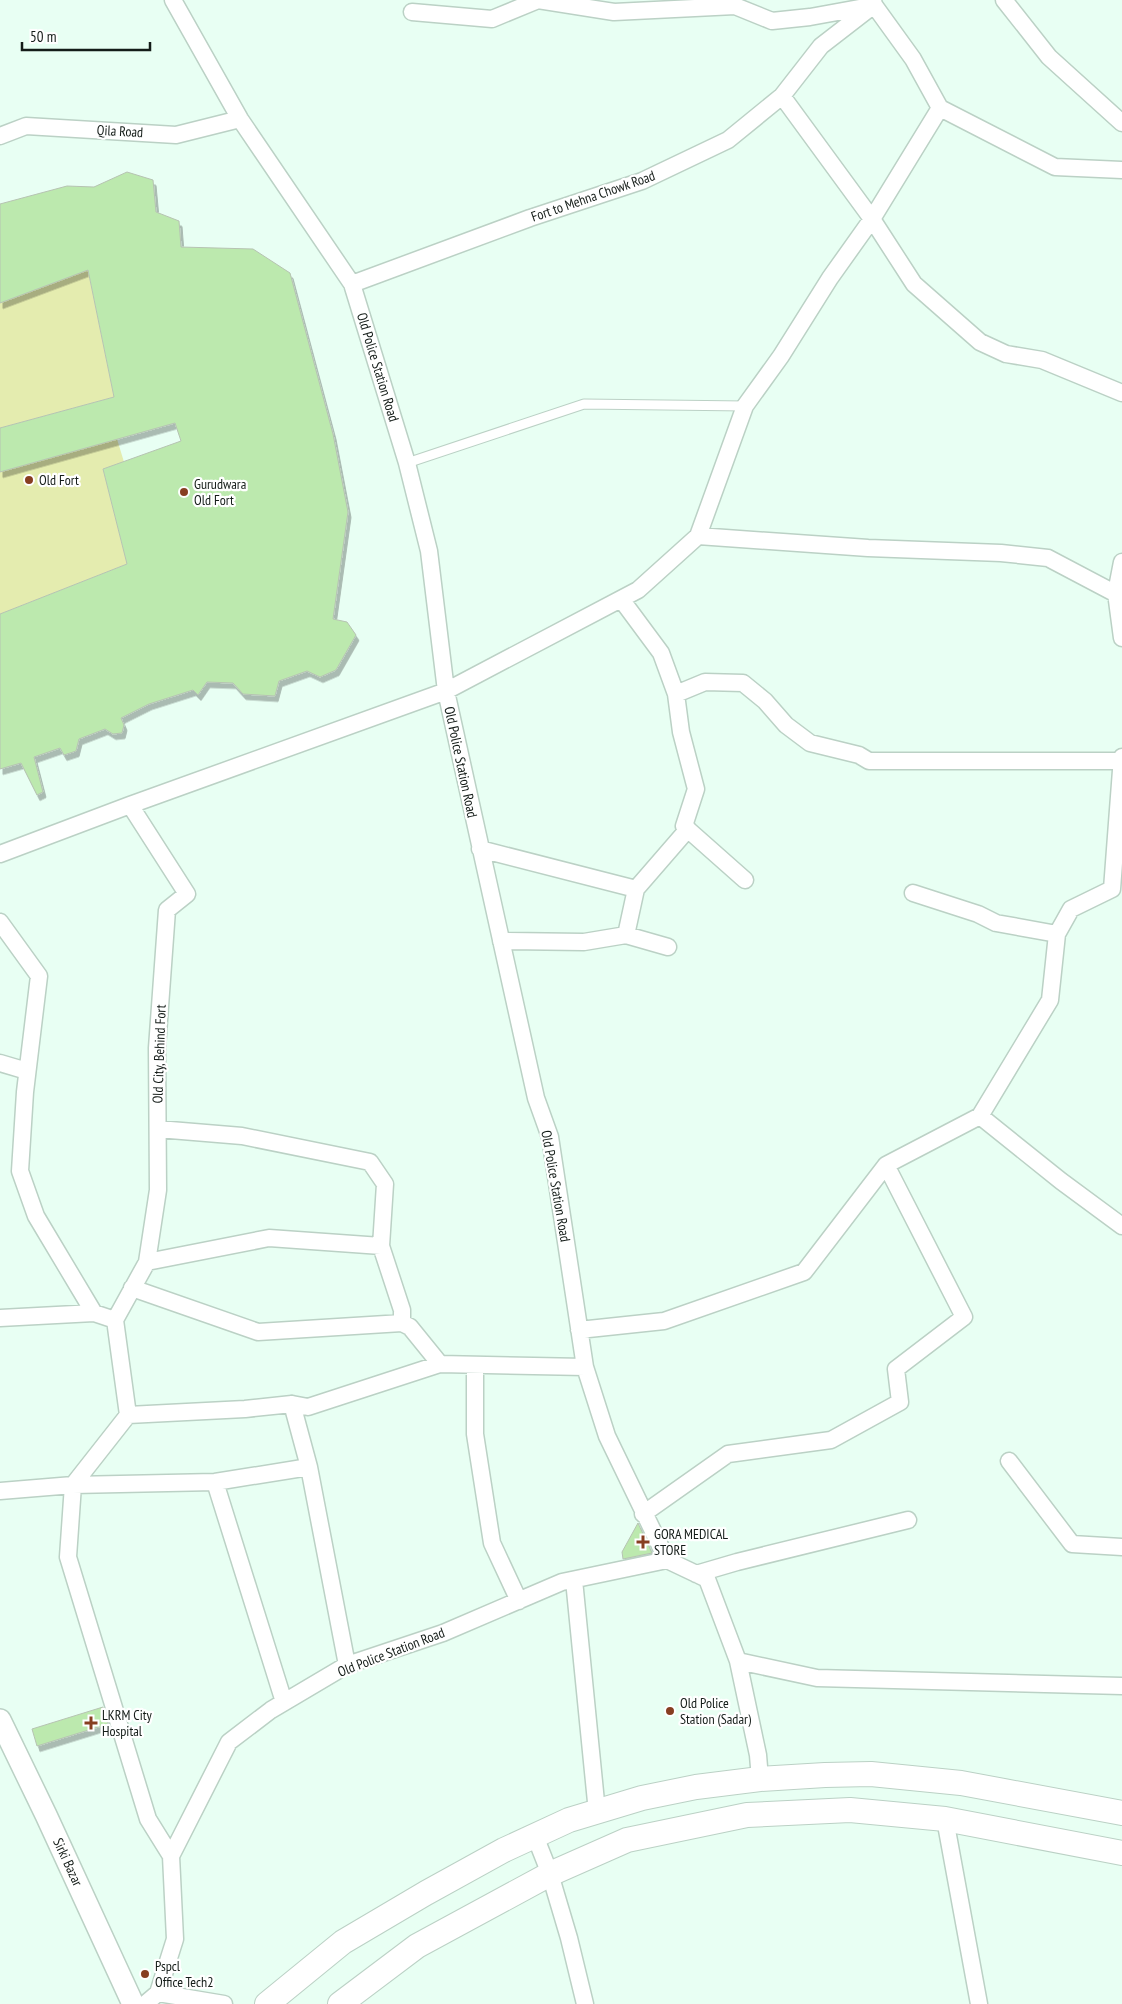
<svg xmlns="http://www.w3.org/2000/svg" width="1122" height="2004" font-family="'PT Sans Narrow',sans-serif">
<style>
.green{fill:#e4ecaf}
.building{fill:#bce9ae;stroke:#b6c3b2;filter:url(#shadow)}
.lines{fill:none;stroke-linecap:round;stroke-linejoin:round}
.service-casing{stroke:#bbd1c5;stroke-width:11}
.minor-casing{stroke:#bbd1c5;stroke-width:19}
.tertiary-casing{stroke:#bbd1c5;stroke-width:24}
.secondary-casing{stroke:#bbd1c5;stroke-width:26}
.service{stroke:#fff;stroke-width:9}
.minor{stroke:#fff;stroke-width:16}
.tertiary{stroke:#fff;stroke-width:21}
.secondary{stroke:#fff;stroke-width:24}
.poi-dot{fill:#873e21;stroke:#fff;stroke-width:2}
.labels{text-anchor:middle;stroke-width:4.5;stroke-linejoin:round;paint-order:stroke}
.street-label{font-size:14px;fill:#141c18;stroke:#fff}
.poi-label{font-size:14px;fill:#141c18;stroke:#fff;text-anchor:start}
</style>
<defs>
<filter id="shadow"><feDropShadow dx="3" dy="5.5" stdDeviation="0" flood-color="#0004"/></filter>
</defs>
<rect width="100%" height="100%" fill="#e8fff3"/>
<!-- green -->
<path class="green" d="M88,270L114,397L0,428V303Z
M117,439L124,462L103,469L127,564L0,614V472Z"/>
<!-- building -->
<path class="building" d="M127,172L153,180L156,212L179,221L181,247L253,249L290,273L333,434L348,512L333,619L347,622L356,635L336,670L320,677L307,671L279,681L275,696L243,694L233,683L207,682L198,695L193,690L149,704L121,718L124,725L122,733L113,734L105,729L79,739L76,751L64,755L60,748L34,757L43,792L37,795L21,763L0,769V614L127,564L103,469L181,441L175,423L0,472V428L114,397L88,270L0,303V204L67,186L94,187Z
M638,1523L652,1553L623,1559L622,1552Z
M103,1707L108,1724L37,1746L32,1729Z"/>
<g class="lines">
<defs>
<path id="service" d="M407,463L584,404L745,406"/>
<path id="minor" d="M173,0L240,119L352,284L407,463L429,551L446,691L536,1098L550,1137L585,1367L607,1436L667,1560
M1004,0L1049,57L1122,123
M412,12L492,19L538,0L614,12L735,6L772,21L810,17L871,6
M782,96L872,219L914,284L980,342L1006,354L1042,360L1122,393
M940,108L1055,167L1122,170
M0,136L26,126L176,135L240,119
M352,284L530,218L642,181L728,140L782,96L821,46L874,5
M698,536L745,406L781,356L830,278L872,219L940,108L913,59L874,5L873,0
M1122,562L1116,593L1122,638
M621,599L661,653L676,694L681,732L696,789L684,826L745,880
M676,694L705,682L743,683L765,701L786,725L810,743L859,755L869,761H1122
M480,849L636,889L626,935
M0,854L130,805L446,691L638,590L698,536L868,548L1001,553L1048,558L1122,597
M636,889L688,829
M913,893L978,914L996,923L1057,934
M0,922L39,976L25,1092L20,1171L36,1216L94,1313
M501,941L584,942L626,935L668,947
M0,1063L27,1071
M980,1116L1061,1181L1122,1226
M158,1129L242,1136L370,1162L385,1184L381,1246L402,1310V1323L410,1327L440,1364
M147,1262L269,1238L381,1246
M132,1288L258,1332L402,1323
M0,1318L94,1313L115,1320L128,1415L245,1409L292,1404L308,1407L440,1364L585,1367
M115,1320L147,1262L158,1190L157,1048L167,910L187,894L130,805
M579,1330L664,1321L804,1272L886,1165L980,1116L1050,1000L1057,934L1071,909L1112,889L1122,757
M475,1365V1434L492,1543L519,1601
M292,1404L309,1467L347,1665
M128,1415L73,1485L68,1557L148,1819L171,1856
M1009,1461L1072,1544L1122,1547
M215,1482L284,1702
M0,1491L73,1485L215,1482L309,1467
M643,1514L728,1454L831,1440L900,1402L896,1369L964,1317L886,1165
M696,1574L737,1562L908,1520
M574,1580L597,1812
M738,1661L817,1678L1122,1686
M945,1819L979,2004
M535,1836L550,1874L569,1938L585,2004
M158,1993L224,2004
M145,2004L158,1993L175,1939L171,1856L229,1742L271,1710L347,1665L443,1633L562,1582L667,1560L707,1579L738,1661L758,1755L760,1779"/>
<path id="tertiary" d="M0,1720L46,1815L133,2004"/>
<path id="secondary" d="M267,2004L343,1942L426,1893L504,1850L569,1820L642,1798L696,1787L760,1779L825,1775L871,1774L961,1783L1122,1813
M340,2004L417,1946L550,1874L627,1840L747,1815L850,1810L945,1819L1122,1853"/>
</defs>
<!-- service casing -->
<use href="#service" class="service-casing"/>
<!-- minor casing -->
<use href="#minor" class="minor-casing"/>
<!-- tertiary casing -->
<use href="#tertiary" class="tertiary-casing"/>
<!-- secondary casing -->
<use href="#secondary" class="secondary-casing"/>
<!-- service -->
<use href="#service" class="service"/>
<!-- minor -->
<use href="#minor" class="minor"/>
<!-- tertiary -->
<use href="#tertiary" class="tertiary"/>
<!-- secondary -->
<use href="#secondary" class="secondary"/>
</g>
<!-- markers -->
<g class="poi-dot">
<circle cx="29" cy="480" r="5"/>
<circle cx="184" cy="492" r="5"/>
<path d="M640.5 1534.5h5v5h5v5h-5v5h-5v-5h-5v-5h5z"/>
<circle cx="670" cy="1711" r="5"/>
<path d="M88.5 1715.5h5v5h5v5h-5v5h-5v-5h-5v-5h5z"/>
<circle cx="145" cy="1974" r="5"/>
</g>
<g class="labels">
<!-- street labels -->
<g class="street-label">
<text transform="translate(120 131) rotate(3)" y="5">Qila Road</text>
<text transform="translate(593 196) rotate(-19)" y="5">Fort to Mehna Chowk Road</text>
<text transform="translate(378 367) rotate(73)" y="5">Old Police Station Road</text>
<text transform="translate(461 762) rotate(78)" y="5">Old Police Station Road</text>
<text transform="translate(159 1054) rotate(-88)" y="5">Old City, Behind Fort</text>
<text transform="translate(556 1186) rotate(80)" y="5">Old Police Station Road</text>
<text transform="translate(391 1652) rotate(-21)" y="5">Old Police Station Road</text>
<text transform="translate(68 1862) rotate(65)" y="5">Sirki Bazar</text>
</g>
<!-- poi labels -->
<g class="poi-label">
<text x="39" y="485">Old Fort</text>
<text x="194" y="489">Gurudwara<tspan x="194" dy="16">Old Fort</tspan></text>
<text x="654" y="1539">GORA MEDICAL<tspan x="654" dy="16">STORE</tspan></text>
<text x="680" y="1708">Old Police<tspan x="680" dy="16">Station (Sadar)</tspan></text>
<text x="102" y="1720">LKRM City<tspan x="102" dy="16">Hospital</tspan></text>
<text x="155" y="1971">Pspcl<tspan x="155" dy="16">Office Tech2</tspan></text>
</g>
</g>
<!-- scale -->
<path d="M22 42v8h128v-8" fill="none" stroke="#141c18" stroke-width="2.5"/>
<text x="30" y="42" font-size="15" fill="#141c18" stroke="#ffffff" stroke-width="4" paint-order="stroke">50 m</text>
</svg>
